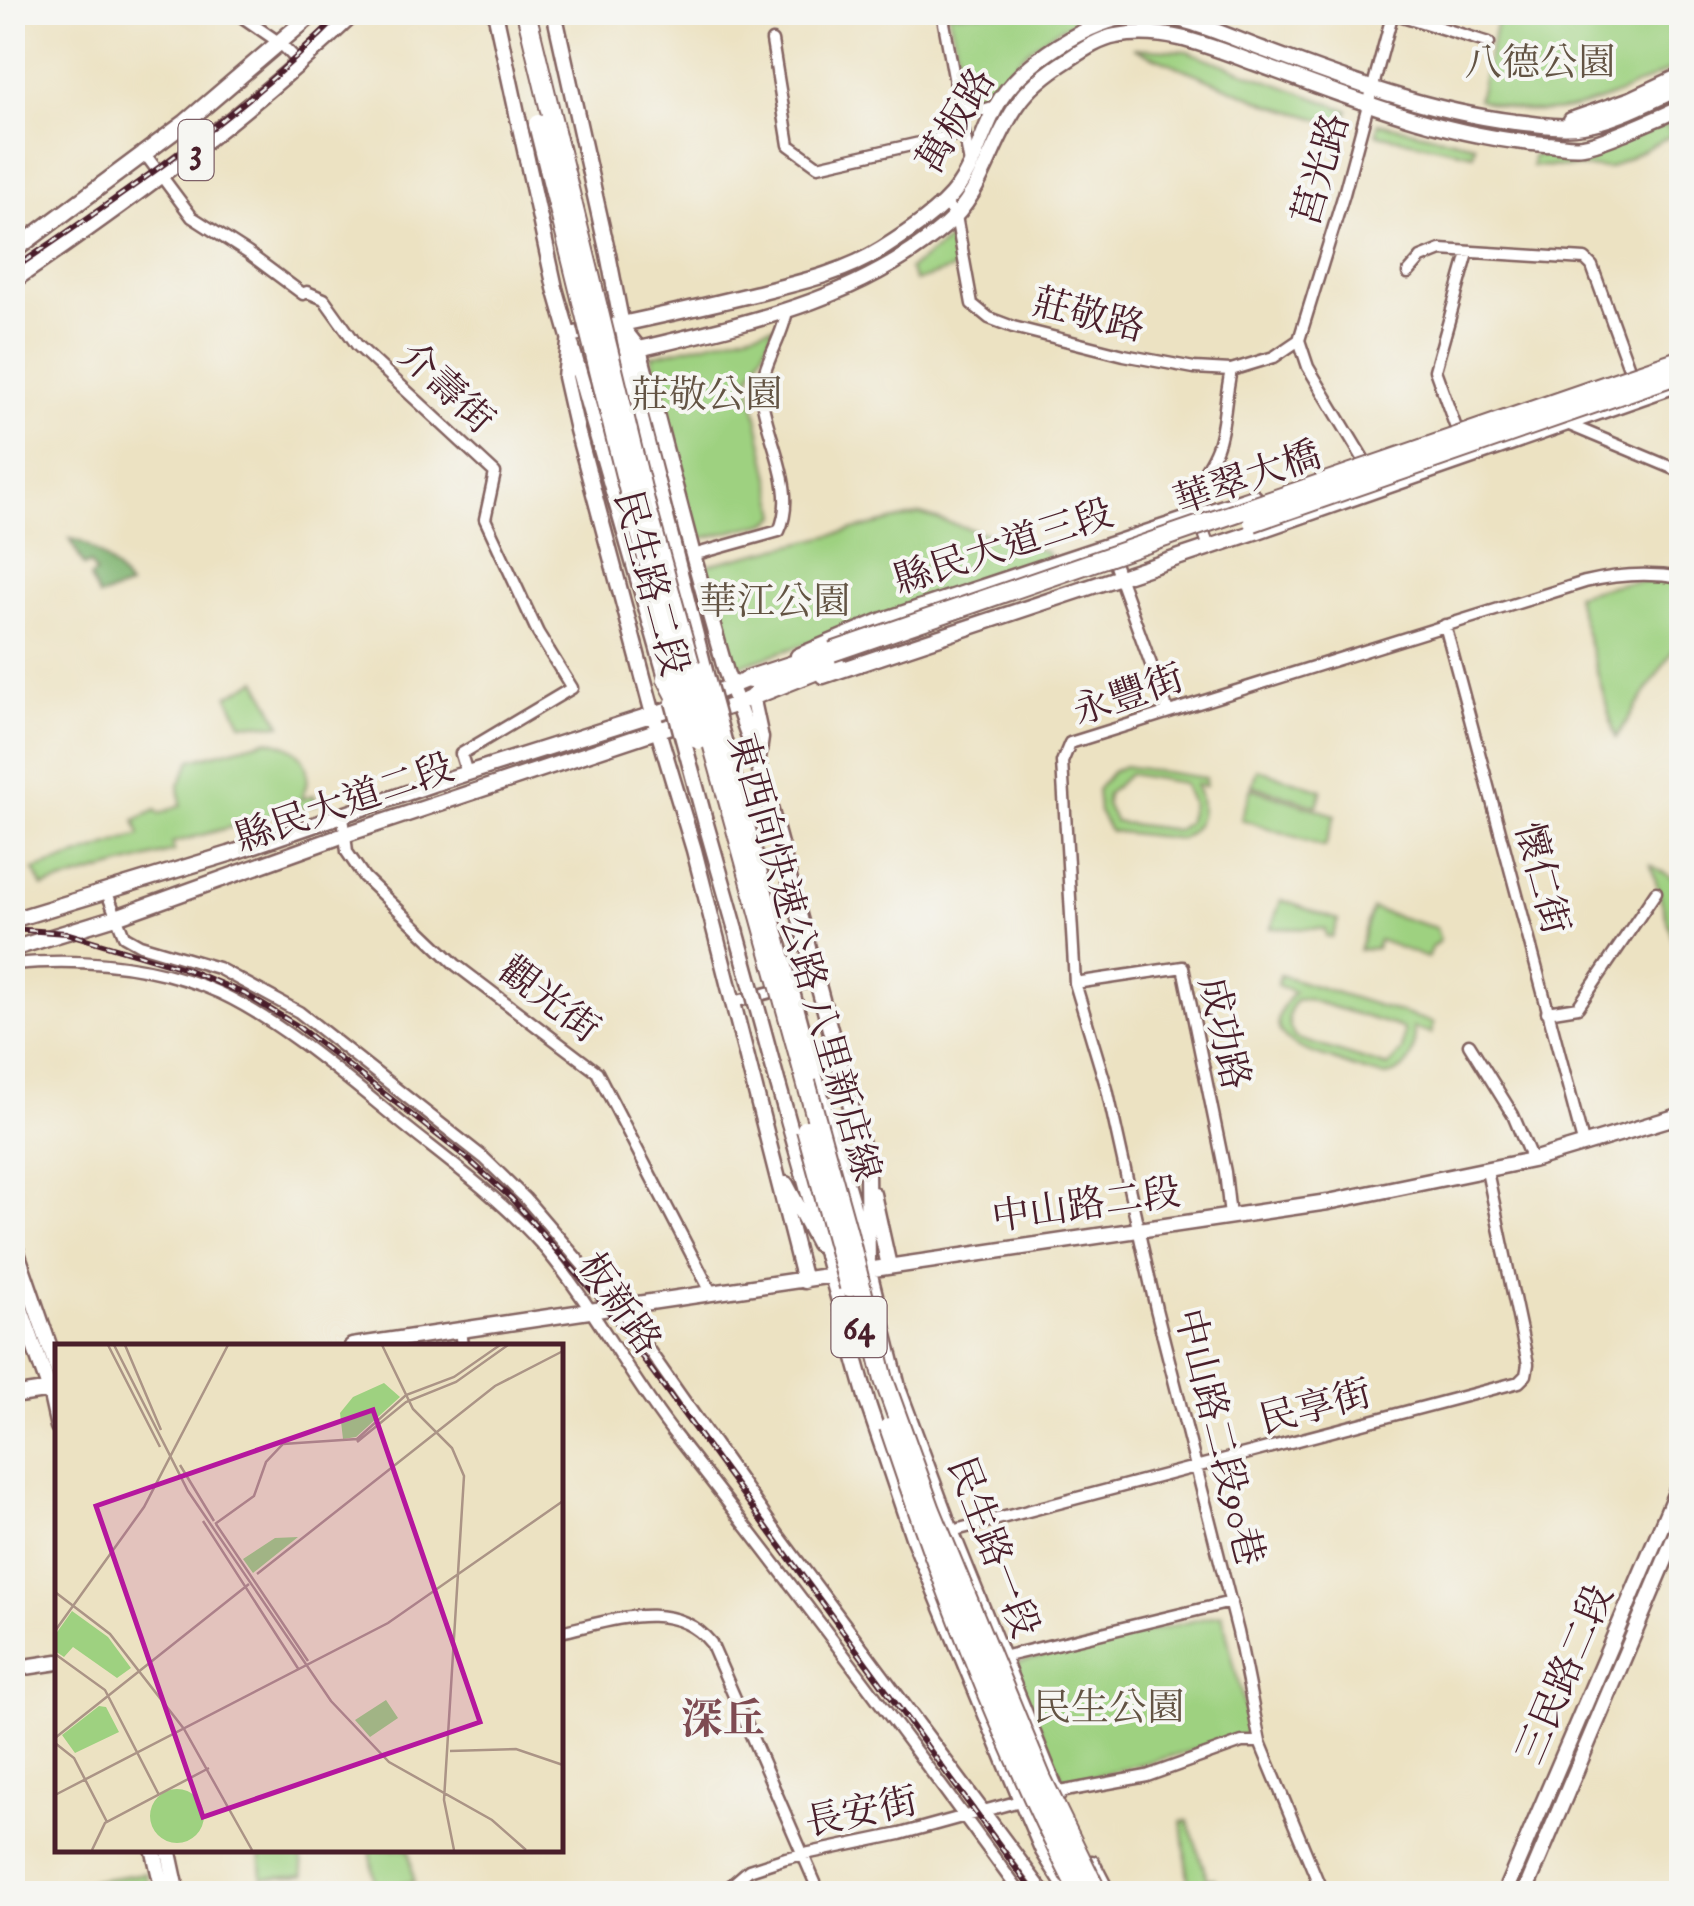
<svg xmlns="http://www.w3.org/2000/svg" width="1694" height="1906" font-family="'IM FELL English','Noto Serif TC',serif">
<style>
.green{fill:#9ed180;stroke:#747856;stroke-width:2.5;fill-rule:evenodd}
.forest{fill:#7eb36e;stroke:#64694c;stroke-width:2.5}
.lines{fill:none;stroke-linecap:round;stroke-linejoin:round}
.street-casing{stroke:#836360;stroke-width:15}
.secondary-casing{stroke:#836360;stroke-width:19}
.primary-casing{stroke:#836360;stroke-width:20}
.highway-casing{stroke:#836360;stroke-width:22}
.street{stroke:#fff;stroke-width:10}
.secondary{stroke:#fff;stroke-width:14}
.primary{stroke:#fff;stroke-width:15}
.highway{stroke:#fff;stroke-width:18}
.rail-casing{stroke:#4a1f2b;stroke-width:6}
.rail{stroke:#f6f6f2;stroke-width:2.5;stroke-dasharray:8;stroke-linecap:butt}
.secondary-bridge-casing{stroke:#836360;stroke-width:19;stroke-linecap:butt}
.highway-bridge-casing{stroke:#836360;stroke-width:22;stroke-linecap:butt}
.secondary-bridge{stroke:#fff;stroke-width:14}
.highway-bridge{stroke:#fff;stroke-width:18}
.labels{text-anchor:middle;stroke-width:8;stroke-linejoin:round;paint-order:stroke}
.shield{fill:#f6f6f2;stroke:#7e6067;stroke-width:2.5}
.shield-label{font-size:35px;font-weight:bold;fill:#4a1f2b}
.park-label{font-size:38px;fill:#635444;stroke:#f6f6f2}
.street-label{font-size:38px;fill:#4a1f2b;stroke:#f6f6f2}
.quarter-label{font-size:42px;font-weight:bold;fill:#7e4b52;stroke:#f6f6f2}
.inset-road{fill:none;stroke:#ab9486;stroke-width:2.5}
.view{fill:#b5179e;fill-opacity:0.15;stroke:#b5179e;stroke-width:5}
.inset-edge{fill:none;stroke:#4a1f2b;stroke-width:5}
</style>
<rect width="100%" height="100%" fill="#f6f6f2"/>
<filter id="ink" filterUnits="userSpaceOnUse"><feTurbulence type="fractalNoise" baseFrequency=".01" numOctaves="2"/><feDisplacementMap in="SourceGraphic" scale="20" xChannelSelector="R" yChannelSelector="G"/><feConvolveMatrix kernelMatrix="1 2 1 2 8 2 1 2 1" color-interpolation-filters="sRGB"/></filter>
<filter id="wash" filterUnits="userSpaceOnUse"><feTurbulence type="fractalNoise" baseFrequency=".0048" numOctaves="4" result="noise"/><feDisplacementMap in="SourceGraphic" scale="40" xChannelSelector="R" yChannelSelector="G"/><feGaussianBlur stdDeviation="2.25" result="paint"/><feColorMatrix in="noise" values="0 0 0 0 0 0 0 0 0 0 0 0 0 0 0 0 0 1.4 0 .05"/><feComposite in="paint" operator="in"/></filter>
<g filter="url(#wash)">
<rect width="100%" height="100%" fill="#ece2c2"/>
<!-- green -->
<path class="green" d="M948,13H1105C1047,25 1015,56 985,105L970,104Z
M1499,13H1681V65C1607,98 1561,130 1478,99Z
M1133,48L1187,51L1348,110L1343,126L1271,105Z
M1378,123L1475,145L1473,154L1377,134Z
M1667,124L1672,135L1609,168L1532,166L1533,155C1581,157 1623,140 1667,124Z
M950,239L957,268L915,281L909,269Z
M775,326L749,379L778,515L770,522L695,540L652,356Z
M920,514L1047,552L1050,562L733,668L703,566Z
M1656,580L1681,582V638L1616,738L1575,595L1618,584Z
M257,680L281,725L241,723L228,696Z
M266,740C301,746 317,765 301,799L314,795L317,804L172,843L174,851L43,887L34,870L140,835L135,820L156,810L159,814L181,805L179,785L191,760Z
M1124,766L1205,778V786L1195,785C1206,807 1202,826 1181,839L1110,831L1099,812L1097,790L1112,772ZM1129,774L1183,783L1192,804L1187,823L1177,830L1115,822L1106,804L1107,794Z
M1257,769L1322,790L1317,806L1252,785Z
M1251,788L1335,815L1325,847L1241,819Z
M1651,865L1681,883V968Z
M1281,900L1338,920L1332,937L1326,936L1325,929L1271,928Z
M1372,909L1436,928L1440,940L1431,948L1427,958L1379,940L1376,948L1359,950Z
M1280,975L1434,1023L1431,1034L1413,1028C1417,1049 1411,1071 1387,1076C1369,1074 1350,1066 1333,1060C1297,1048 1254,1036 1294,992L1277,985ZM1306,999L1399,1027L1404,1030L1402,1051L1388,1067L1295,1038C1287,1025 1286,1012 1296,1000Z
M1222,1614L1251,1735L1065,1784L1011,1664Z
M1182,1821H1188L1208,1880L1214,1878L1221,1893H1184L1189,1891Z
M260,1849H300L304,1875L262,1878Z
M370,1849H409L414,1882L376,1888Z
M146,1873L149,1893H92L90,1881Z"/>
<!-- forest -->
<path class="forest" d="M70,539C91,541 117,569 129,587L99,597L90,578L96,573L90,563L84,566Z"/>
</g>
<g filter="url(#ink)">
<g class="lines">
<defs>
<path id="street" d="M235,12L280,43L301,64
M942,12L970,164
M1393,13L1489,43
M772,41L789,145L818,166L964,133
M959,106L983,110L996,106
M145,154L192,217L248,253L303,294L307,292L324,299L357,345L495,473L485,519L538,633L572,688L461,754L467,773
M944,201L956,216L972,304L989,318L1013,327L1124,355L1194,368L1231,370L1274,357L1299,340
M1408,273L1421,258L1441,250L1585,259L1592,266L1630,371
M1299,340L1344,194L1393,12
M1299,340L1308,367L1364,460
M1567,424L1682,472
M1456,428L1435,370L1468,253
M1209,547L1189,492C1231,441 1219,427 1231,370
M1110,552L1168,711
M693,555L779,531C798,491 768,441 762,400C758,368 783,340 787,310
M1445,625L1584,1146
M343,815L347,852L364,877L456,965L597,1072L712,1294
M107,893L124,936L140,945L218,968L299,1012L484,1158L525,1198L620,1309L780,1537L1046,1894
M12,964C81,958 156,964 220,993C286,1024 353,1084 410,1130C454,1165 503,1201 541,1244C592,1303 627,1374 675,1435C793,1585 908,1739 1021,1894
M1075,983L1183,967L1225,1172L1230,1216
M734,1002L816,980
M1547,1012L1578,1007L1656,892
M1469,1044L1513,1115L1532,1160
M460,1330L462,1346
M948,1532L1519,1382L1526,1375L1528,1364L1487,1171
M560,1632C609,1622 673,1596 711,1643L820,1894
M1002,1657L1231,1602
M1054,1793L1147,1776L1242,1742H1260
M721,1894L749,1870L786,1858L900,1834L1027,1799
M1323,1894L1260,1742L1238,1632L1156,1309L1107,1089L1075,983L1062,762L1070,743L1585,582C1618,574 1648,572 1682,578"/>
<path id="secondary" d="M495,12L555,288L666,677
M554,12L608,254L638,407L704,667
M1571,120L1631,99L1682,75
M620,325L639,349L693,555L726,672L758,763L867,1166L868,1270
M570,335C632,322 693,309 754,294C798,283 844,273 882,249C907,233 941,211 958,187C976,162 982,132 997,105C1019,64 1091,18 1139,15C1180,13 1224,35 1262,49C1345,80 1427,111 1515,122C1538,124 1560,129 1583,125C1617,120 1650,101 1682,87
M570,335L565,377L577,430L653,714L694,850L804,1281
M639,349C746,323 860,300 945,226C983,194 990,143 1018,104C1030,86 1050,71 1069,59C1083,50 1099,39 1116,36C1164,26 1211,47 1255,63C1349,97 1444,137 1545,144C1557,144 1571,148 1583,146C1605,143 1658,117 1682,108
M798,656L883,620L1254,497
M823,676L1258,531L1682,383
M752,696L761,738L758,758
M702,698L756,676
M706,824L736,930
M12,920L229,854L436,783L682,705
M12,949L116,917L347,834L737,704L763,692
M814,1073L852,1203L899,1391L951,1531L1058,1795
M778,1084L868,1404L914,1540L1021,1800L1043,1851L1070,1894
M786,1184L818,1244
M873,1194L889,1266
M12,1238L58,1371
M12,1284L50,1391L58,1427
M352,1346L1328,1202L1532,1160L1682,1115
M12,1396L57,1389
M12,1669L58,1662
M153,1848L164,1894
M168,1848L178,1894
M1092,1863L1108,1894
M1504,1894L1682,1478
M1524,1894L1682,1520"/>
<path id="primary" d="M12,252L185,123L315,12
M12,281C133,198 249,113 355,12"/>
<path id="highway" d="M750,679L832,652
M757,694L835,663"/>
</defs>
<!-- street casing -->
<use href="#street" class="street-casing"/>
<!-- secondary casing -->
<use href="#secondary" class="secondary-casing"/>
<!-- primary casing -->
<use href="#primary" class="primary-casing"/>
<!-- highway casing -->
<use href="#highway" class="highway-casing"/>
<!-- street -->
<use href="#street" class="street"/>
<!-- secondary -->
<use href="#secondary" class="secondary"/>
<!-- primary -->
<use href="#primary" class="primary"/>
<!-- highway -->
<use href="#highway" class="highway"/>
<defs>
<path id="rail" d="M12,270C127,191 245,113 343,12
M12,929L66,933L183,968L245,994L296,1025L467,1158L512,1199L601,1301L1035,1894"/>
</defs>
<!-- rail casing -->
<use href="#rail" class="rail-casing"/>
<!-- rail -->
<use href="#rail" class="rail"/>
<defs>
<path id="secondary-bridge" d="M704,667L814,1073
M673,702L706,824
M736,930L778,1084"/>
<path id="highway-bridge" d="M526,12L646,505L848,1233L884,1380L931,1510L1042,1779L1098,1894
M538,124L633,508L690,709
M1253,522L1682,373
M832,652L1682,359
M666,677L699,740
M806,1129L849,1287
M889,1427C942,1586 1003,1745 1080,1894"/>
</defs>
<!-- secondary-bridge casing -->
<use href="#secondary-bridge" class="secondary-bridge-casing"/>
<!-- highway-bridge casing -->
<use href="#highway-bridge" class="highway-bridge-casing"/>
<!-- secondary-bridge -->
<use href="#secondary-bridge" class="secondary-bridge"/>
<!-- highway-bridge -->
<use href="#highway-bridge" class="highway-bridge"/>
</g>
</g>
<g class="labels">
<!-- shield labels -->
<g class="shield">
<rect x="178.5" y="120" width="35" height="60" rx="8"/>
<rect x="831.5" y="1297" width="55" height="60" rx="8"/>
</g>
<g class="shield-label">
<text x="196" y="162">3</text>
<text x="859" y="1339">64</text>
</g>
<!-- park labels -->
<g class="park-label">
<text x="1540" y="75">八德公園</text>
<text x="707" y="407">莊敬公園</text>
<text x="775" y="614">華江公園</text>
<text x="1109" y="1720">民生公園</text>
</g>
<!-- street labels -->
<g class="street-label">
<text transform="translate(955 120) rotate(-59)" y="13">萬板路</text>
<text transform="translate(1320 169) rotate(-74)" y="13">莒光路</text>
<text transform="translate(1089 314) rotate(14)" y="13">莊敬路</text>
<text transform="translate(447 387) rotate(43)" y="13">介壽街</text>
<text transform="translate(1247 477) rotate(-19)" y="13">華翠大橋</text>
<text transform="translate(1003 546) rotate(-18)" y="13">縣民大道三段</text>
<text transform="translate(652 583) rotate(75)" y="13">民生路二段</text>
<text transform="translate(1128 694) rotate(-19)" y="13">永豐街</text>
<text transform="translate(344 802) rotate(-19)" y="13">縣民大道二段</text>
<text transform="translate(1543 878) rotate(75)" y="13">懷仁街</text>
<text transform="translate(805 957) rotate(74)" y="13">東西向快速公路 八里新店線</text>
<text transform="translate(550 999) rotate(37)" y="13">觀光街</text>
<text transform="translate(1225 1033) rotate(77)" y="13">成功路</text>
<text transform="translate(1086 1204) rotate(-8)" y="13">中山路二段</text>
<text transform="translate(620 1303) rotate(55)" y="13">板新路</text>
<text transform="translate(1315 1406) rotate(-15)" y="13">民享街</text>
<text transform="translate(1220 1437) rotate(76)" y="13">中山路二段90巷</text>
<text transform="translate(994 1547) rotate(69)" y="13">民生路一段</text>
<text transform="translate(1564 1674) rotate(-67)" y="13">三民路二段</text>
<text transform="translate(861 1811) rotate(-12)" y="13">長安街</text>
</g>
<!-- quarter labels -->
<g class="quarter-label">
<text x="723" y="1733">深丘</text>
</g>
</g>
<!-- overview -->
<g transform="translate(55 1344)">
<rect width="508" height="508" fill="#ece2c2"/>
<path d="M329,39L345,53L301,93L288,95L285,69L298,53ZM243,193L198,229L188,215L220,194ZM17,267L53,293L76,324L62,334L18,303L9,313L0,307V291ZM331,356L343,374L315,393L300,376ZM44,362L51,363L64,388L20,409L7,391ZM95 472a27 27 0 1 1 54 0a27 27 0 1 1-54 0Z" fill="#9ed180"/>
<path class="inset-road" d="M53,1L105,103M59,1L133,147L276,357L334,418L437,476L471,506M70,1L106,86M327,1L358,65L397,104L409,132L389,456L399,506M302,98L351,58L401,38L453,1M125,121L159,177M148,177L244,326M160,180L199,152L211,118L228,100L302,95L351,51L399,33L445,1M161,180L253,317M202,230L440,42L508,7M0,248L55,290L129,385L197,506M0,287L89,163L173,1M0,310L50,346L104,451M0,394L194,240M0,399L19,414L52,478M395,407L461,405L508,421M0,451L333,279L508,157M37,506L50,479L154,424"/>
<path class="view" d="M318,66L425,378L148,473L41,162Z"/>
<rect width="508" height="508" class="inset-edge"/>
</g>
<!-- margin -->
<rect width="1694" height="1906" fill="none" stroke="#f6f6f2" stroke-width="50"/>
</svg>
